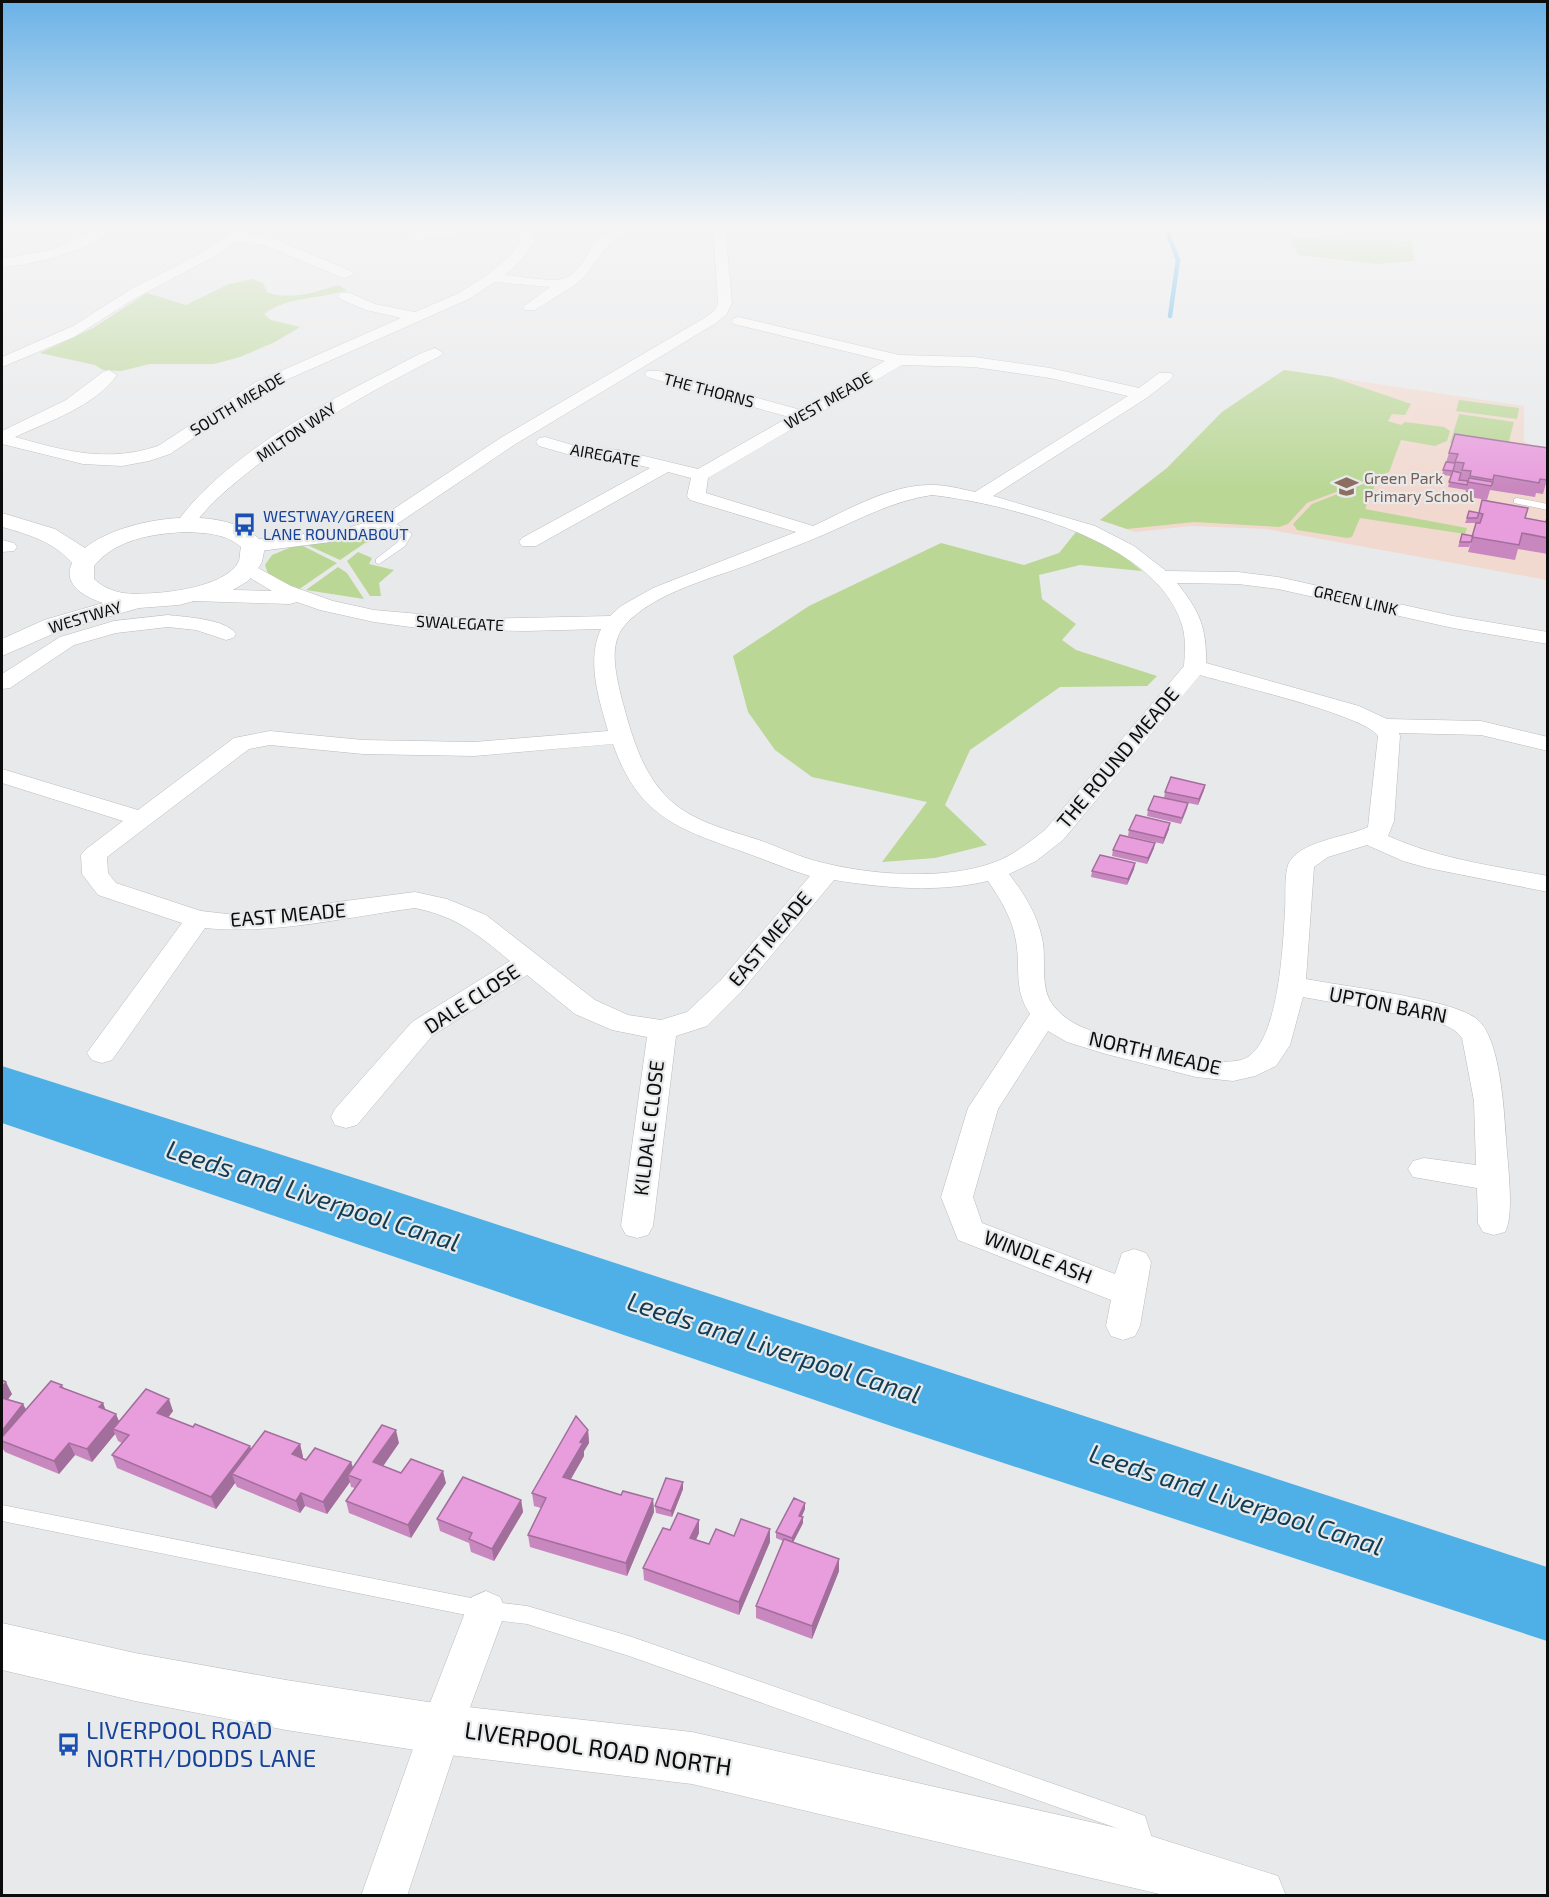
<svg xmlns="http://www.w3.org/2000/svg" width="1549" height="1897" font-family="'Exo 2',sans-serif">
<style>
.education{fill:#f1d9cf}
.green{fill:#bad796}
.water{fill:#4eb0e6}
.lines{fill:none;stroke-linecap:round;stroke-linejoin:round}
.stream{stroke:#4eb0e6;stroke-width:4.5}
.lane-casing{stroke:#babbbc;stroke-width:1}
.street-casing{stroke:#babbbc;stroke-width:1}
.secondary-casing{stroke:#babbbc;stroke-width:1}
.primary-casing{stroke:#babbbc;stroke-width:1}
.lane{fill:#fff;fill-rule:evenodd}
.street{fill:#fff;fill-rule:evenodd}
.secondary{fill:#fff;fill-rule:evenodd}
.primary{fill:#fff;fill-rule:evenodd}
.wall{fill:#c887be}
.shaded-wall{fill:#a26e9b}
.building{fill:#e89ddd;stroke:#a26e9b;stroke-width:1.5}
.labels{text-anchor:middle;stroke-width:4.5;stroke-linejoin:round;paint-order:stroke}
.far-street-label{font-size:16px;fill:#0c0c0c;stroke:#e8e9ea}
.far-education-label{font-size:16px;fill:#785e54;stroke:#e8e9ea;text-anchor:start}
.far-transit-label{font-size:16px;fill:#164399;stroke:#e8e9ea;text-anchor:start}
.street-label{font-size:20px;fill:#0c0c0c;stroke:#e8e9ea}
.near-transit-label{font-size:24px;fill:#164399;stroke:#e8e9ea;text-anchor:start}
.near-street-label{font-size:24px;fill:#0c0c0c;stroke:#e8e9ea}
.near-water-label{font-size:26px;font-style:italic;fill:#123c53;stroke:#e8e9ea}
</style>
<rect width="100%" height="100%" fill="#e8e9ea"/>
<!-- education -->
<path class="education" d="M1284,370L1524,406V441L1547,455V580L1266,529L1191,526L1135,532L1100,520L1167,468L1222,412Z"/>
<!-- green -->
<path class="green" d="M1291,238L1412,241L1414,261L1377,264L1299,255L1292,245Z
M252,279L263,283L267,292C290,301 316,292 338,285L347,290C319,300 290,295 264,314L271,320L300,327L275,342L240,357L214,364H150L121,371L103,370L95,365L40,353L93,328L147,293L186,305L229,284Z
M1284,370L1332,377L1411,404L1405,415L1392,414L1388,421L1401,425L1405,422L1444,427L1450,431L1447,441L1435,446L1401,440L1389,472L1307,503L1288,524L1279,527L1194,522L1127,529L1100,520L1167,468L1222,412Z
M1459,400L1519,408L1517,419L1456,411Z
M1459,414L1514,422L1506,452L1450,443Z
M1363,484L1375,485L1365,509L1467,528L1465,534L1360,518L1352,537L1347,538L1297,530L1293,524L1312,504Z
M380,530H390L398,536L365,543L340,560L303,543Z
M1076,532L1112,547L1142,571L1080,565L1039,575L1042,599L1076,624L1062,640L1076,650L1157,676L1147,686L1060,687L970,750L945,805L987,845L935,858L882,862L927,802L812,777L775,750L748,712L733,656L809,606L941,543L1024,565L1059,553Z
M299,544L337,563L298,590L269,577L265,565L272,555Z
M358,552L372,558L369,564L394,570L379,583L381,596H370L347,561Z
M338,567L347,573L364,599L306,590Z"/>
<!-- water -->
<path class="water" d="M2,1066L370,1183L1547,1567V1641L897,1428L2,1123Z"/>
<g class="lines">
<!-- stream -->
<path class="stream" d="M1165,226L1178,260L1170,316"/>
<defs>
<path id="lane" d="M1517,498L1548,504V510L1514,503V499Z
M384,520H390L412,534L405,546L379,564L376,563V559L398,542L402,535L384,524Z
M2,1505L486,1601L527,1606L629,1636L1137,1813L1145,1816L1156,1851L1153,1859L1145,1862L1137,1859L1128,1832L629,1656L527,1624L486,1619L2,1521Z"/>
<path id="street" d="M102,226H117C95,250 33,265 2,267V259L54,249Z
M240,226H253L245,235L274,239L351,271L353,274L346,278L341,277L264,245L236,242L213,257L134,299L74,337L2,367V357L73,326L131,289L203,252Z
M455,226H482L476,230L412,241L405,237L412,233Z
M506,226C521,226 527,227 536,240L521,260L505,275C518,276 550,282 561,279C592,273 584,223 636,226L615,237L584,277L572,287L535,310H525L523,307L550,287L495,282L469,299L268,388L170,454L149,461L122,466L83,464L2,444V431L66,400L103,372L109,370L117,375C94,407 49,421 15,437C66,451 106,463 158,446L256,382L401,318L366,310L340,299L338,296L340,293H350L375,304L415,312L459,293L487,275L511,255L522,240L519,235Z
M713,226H725L732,303L726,315L716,323L514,445L394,526L346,540L253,552L246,550L243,546L246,542L253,540L344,529L380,518L502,437L706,317L715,310L718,303Z
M739,317L899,355L974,357L1050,368L1139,388L1159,373H1171L1173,376L1171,379L1148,397L993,496L1095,526L1134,546L1166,571L1238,572L1278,577L1453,616L1548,632V644L1453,628L1278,589L1238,584L1177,583C1199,610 1207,628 1206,663L1359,706L1387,719L1481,721L1548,737V751L1481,735L1399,733L1400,736L1394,821L1388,836C1440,859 1493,866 1548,876V892L1428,868L1403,861L1367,845L1328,857L1314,867L1306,979C1341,986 1455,999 1478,1020C1500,1039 1504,1109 1506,1138C1507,1160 1515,1214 1505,1232L1494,1235L1483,1232L1478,1223L1477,1188L1413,1177L1408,1169L1413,1161L1424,1158L1476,1165L1474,1101L1462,1038C1454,1027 1442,1024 1430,1020L1303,997L1290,1045L1276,1066L1255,1076L1233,1081L1196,1077L1106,1054L1067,1042L1048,1031L998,1109L973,1197L982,1223L1115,1274L1122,1253L1134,1249L1146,1253L1151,1262L1140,1326L1135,1336L1123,1340L1111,1336L1106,1326L1111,1300L958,1240L941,1197L968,1108L1030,1014C1013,988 1021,970 1016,941C1012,918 1001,900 988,881C937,893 885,888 834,880L741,992L707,1026L676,1036L653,1226L648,1235L637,1238L626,1235L621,1226L647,1037L612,1030L575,1014L527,975L432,1036L357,1125L346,1128L335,1125L331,1117L335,1109L412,1022L510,961C477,934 458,917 415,908C347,917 273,935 205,928L112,1060L102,1063L92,1060L87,1053L92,1046L182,923L98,895L82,874L81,855L85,850L123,821L2,783V769L138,810L234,738L270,731L363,740L474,742L608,731C599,699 586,661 601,629L526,631L425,629L374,622L320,610L297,602L290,604L193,601L186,599L183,595L186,591L193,589L272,591L240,572L237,568L240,564L247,562L291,586L333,601L374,610L476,619L610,616L621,606L653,588L796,532L690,500L687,496L691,478L668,472L536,546H522L519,542L522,538L650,468L619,460L574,456L539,446L536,442L539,438L545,437L576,446L619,450L698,469L789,417L647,377L645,374L647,371H659L801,410L885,361L734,324L732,321L734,318ZM902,365L974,367L1050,378L1128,396L975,492C961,489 947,485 933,485C891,484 850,509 813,526L706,493L708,478ZM932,495C1008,504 1157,541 1182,625C1186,638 1185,652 1184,666L1045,830C1029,842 1014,855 995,862C945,881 870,875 820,862C799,857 779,847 759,840C728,830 694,822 670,800C641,773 631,733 621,696C616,674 608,644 625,625C655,591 718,577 758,561C780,552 802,544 823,535C860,519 892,501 932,495ZM1200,675C1230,684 1365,715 1378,736L1368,827C1348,837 1297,841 1288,865C1284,878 1286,897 1285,910C1283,944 1279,1050 1241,1060C1215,1066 1185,1054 1160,1048C1126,1038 1076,1036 1053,1005C1039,987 1047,959 1042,938C1037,914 1024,894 1009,874L1036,861L1063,840ZM613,744C638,815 675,828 741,851C764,859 786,869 810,876L721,980L687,1012L661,1020L628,1015L595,1000L486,915L447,899L415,892L236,915L201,911L116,883L108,873L107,857L249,749L270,745L363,754L474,756Z
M435,348L443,353L440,356C376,388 314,423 256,466C232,485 208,504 191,529H177L175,525C218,462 317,406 385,372C401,364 418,353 435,348Z
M2,540L14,543L17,547L14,551L2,552Z
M168,615C186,617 226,619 236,634L233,638L226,640L196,630L168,627L116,633L74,645L10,688L2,689V674L60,637L114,621Z
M486,1591L500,1597L506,1610L462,1729L407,1896H361L420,1729L466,1610L472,1597Z"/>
<path id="secondary" d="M2,513L55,529L85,548C122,517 233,500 265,546L262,562L259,567L248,581L231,591L179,605L139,608L62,630L2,656V639L44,620L103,603C85,597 62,585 72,563C54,542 28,534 2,527ZM184,532C205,533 225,533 241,547C240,551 240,557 239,561C225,590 150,596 123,593C112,591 101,586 94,579V566C116,539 152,534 184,532Z"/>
<path id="primary" d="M2,1623L135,1653L286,1680L441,1704L692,1732L1148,1835L1278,1876L1286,1896H1168L692,1784L441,1754L286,1730L135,1701L2,1670Z"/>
</defs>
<!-- lane casing -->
<use href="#lane" class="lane-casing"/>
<!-- street casing -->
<use href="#street" class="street-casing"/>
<!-- secondary casing -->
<use href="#secondary" class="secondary-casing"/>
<!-- primary casing -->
<use href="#primary" class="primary-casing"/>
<!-- lane -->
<use href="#lane" class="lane"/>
<!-- street -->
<use href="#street" class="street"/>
<!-- secondary -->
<use href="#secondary" class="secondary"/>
<!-- primary -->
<use href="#primary" class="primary"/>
</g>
<!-- wall -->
<path class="wall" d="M1455,434L1547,480L1543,494L1536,493L1535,497L1490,490L1487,500L1464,496L1466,490L1448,487L1451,476L1442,475Z
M1482,500L1525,518L1545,522L1548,512V554L1518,549L1515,560L1468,552L1472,538L1469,547H1458L1462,534L1473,536L1476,523H1465L1467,518L1479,513Z
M1205,785L1204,790L1198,805L1164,798L1165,792Z
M1188,803L1187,809L1181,824L1147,816L1148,810Z
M1169,829L1163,844L1128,836L1129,830Z
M1154,848L1147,864L1112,856L1113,850Z
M1135,863L1134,869L1127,885L1091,877L1092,871Z
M2,1380L12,1394L8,1399L23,1404L26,1409L62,1385L64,1388L103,1403L105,1410L119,1421L173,1411L168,1417L251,1449L300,1444L303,1457L302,1459L306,1460L351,1462L353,1467L399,1443L383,1466L401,1473L446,1483L411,1538L349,1513L346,1501L355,1488L351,1487L350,1482L327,1514L305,1506L300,1513L237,1487L235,1483L216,1509L117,1468L112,1455L122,1443L118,1441L115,1434L92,1462L75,1455L59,1474L5,1452L3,1449L2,1451Z
M588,1430L589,1443L584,1451V1456L571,1479L621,1495L653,1499L654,1512L627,1576L530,1547L528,1535L541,1508L534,1506L532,1493Z
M683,1482V1489L672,1517L656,1513L655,1506Z
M521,1500L523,1512L494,1561L471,1552L469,1543L440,1531L437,1519Z
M805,1509L802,1516L803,1523L793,1543L839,1559V1571L812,1639L756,1618V1606L783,1541L776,1538V1532Z
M699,1520V1533L696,1540L709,1544L734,1536L770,1529V1542L739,1615L644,1580L643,1568L670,1530Z"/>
<!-- shaded-wall -->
<path class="shaded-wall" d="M1205,785L1204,790L1198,805L1199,799Z
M1170,823L1169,829L1163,844L1164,838Z
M1155,843L1154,848L1147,864L1148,858Z
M1135,863L1134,869L1127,885L1128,879Z
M6,1382L12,1394L2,1407V1387Z
M169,1399L173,1411L162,1426L157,1413Z
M103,1403L108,1416L99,1407Z
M23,1404L29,1417L2,1441V1431Z
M116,1414L121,1426L113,1429L115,1434L92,1462L87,1449Z
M396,1430L399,1443L377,1475L373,1462Z
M588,1430L589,1443L584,1451V1456L565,1489L563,1477L580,1442Z
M69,1443L75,1455L59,1474L54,1461Z
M300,1444L303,1457L296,1467L292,1454Z
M250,1446L254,1458L232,1474L235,1483L216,1509L211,1497Z
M351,1462L355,1475H348L350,1482L327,1514L323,1502Z
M443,1471L446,1483L411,1538L408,1525Z
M683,1482V1489L672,1517L671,1511Z
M301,1493L305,1506L300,1513L296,1501Z
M653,1499L654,1512L627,1576L626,1563Z
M521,1500L523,1512L494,1561L492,1549Z
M805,1503V1509L799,1522V1516Z
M803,1517V1523L792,1544V1538Z
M699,1520V1533L691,1550L690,1538Z
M770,1529V1542L739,1615V1602Z
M839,1559V1571L812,1639V1626Z"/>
<!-- building -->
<path class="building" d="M1455,434L1548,448L1547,480L1540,479L1539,483L1494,475L1493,480L1470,476L1471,471L1462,470L1464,463L1455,462L1458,454L1449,453Z
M1446,462L1455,463L1453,471L1443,470Z
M1453,471L1461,473L1459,480L1468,481L1467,485L1449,482Z
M1469,478L1493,482L1491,486L1468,482Z
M1482,500L1528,508L1525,518L1546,522L1548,516V538L1522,533L1519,545L1472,537L1476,523H1480L1483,514L1479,513Z
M1469,511L1479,513L1477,518H1467Z
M1462,534L1473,536L1471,542H1460Z
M1171,777L1205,785L1199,799L1165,792Z
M1154,796L1188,803L1182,818L1148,810Z
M1136,815L1170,823L1164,838L1129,830Z
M1120,835L1155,843L1148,858L1113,850Z
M1100,855L1135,863L1128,879L1092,871Z
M2,1380L6,1382L2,1387Z
M51,1381L62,1385L60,1387L103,1403L99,1407L116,1414L87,1449L69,1443L54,1461L2,1441V1437Z
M146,1389L169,1399L157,1413L193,1427L195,1424L250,1446L211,1497L112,1455L129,1435L113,1429Z
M2,1398L23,1404L2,1431Z
M576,1416L588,1430L580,1442L583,1443L563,1477L621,1495L623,1491L653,1499L626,1563L528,1535L546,1498L532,1493Z
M382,1425L396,1430L373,1462L401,1473L411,1459L443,1471L408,1525L346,1501L361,1480L348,1475Z
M265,1431L300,1444L292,1454L306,1460L315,1448L351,1462L323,1502L301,1493L296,1501L232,1474Z
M463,1477L521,1500L492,1549L469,1539L472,1533L437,1519Z
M666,1478L683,1482L671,1511L655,1506Z
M794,1498L805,1503L799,1516L803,1517L792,1538L776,1532Z
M678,1513L699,1520L690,1538L709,1544L716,1529L734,1536L741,1519L770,1529L739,1602L643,1568L663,1528L670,1530Z
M784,1539L839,1559L812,1626L756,1606Z"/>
<!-- sky -->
<linearGradient id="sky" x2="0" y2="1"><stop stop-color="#6ab2e7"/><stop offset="0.46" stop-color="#f5f5f6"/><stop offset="1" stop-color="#f5f5f6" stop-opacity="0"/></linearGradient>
<rect width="1549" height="491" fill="url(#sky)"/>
<!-- icons -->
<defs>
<symbol id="school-bare" viewBox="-9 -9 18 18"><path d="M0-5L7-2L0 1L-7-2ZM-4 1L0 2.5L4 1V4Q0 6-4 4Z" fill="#8d6e63" stroke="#e8e9ea" stroke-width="2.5" paint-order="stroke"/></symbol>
<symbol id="bus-bare" viewBox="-9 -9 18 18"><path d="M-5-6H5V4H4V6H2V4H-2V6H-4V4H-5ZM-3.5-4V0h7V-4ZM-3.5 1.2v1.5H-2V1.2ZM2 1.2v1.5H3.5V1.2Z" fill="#1a4fb4" stroke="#e8e9ea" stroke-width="2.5" paint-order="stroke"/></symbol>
</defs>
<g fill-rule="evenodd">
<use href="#school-bare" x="1330" y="470" width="33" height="33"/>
<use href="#bus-bare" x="228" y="508" width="33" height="33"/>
<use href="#bus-bare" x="52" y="1728" width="33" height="33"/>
</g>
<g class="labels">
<!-- far-street labels -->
<g class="far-street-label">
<text transform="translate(709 390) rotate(15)" y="6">THE THORNS</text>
<text transform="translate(828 400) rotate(-30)" y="6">WEST MEADE</text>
<text transform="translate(237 404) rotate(-31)" y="6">SOUTH MEADE</text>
<text transform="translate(296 432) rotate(-34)" y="6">MILTON WAY</text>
<text transform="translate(605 455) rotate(10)" y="6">AIREGATE</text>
<text transform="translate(1356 600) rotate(13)" y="6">GREEN LINK</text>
<text transform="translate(85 617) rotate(-17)" y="6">WESTWAY</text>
<text transform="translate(460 623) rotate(3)" y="6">SWALEGATE</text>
</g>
<!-- far-education labels -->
<g class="far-education-label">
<text x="1364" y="484">Green Park<tspan x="1364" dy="18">Primary School</tspan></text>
</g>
<!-- far-transit labels -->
<g class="far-transit-label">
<text x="263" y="522">WESTWAY/GREEN<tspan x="263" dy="18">LANE ROUNDABOUT</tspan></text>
</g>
<!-- street labels -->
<g class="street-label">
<text transform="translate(1118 758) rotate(-50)" y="7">THE ROUND MEADE</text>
<text transform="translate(288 915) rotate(-5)" y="7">EAST MEADE</text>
<text transform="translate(770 939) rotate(-50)" y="7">EAST MEADE</text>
<text transform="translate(472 999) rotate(-33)" y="7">DALE CLOSE</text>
<text transform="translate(1388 1005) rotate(11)" y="7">UPTON BARN</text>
<text transform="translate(1155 1053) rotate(13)" y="7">NORTH MEADE</text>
<text transform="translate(649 1128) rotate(-83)" y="7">KILDALE CLOSE</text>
<text transform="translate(1038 1257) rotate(21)" y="7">WINDLE ASH</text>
</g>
<!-- near-transit labels -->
<g class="near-transit-label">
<text x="86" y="1739">LIVERPOOL ROAD<tspan x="86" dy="28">NORTH/DODDS LANE</tspan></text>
</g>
<!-- near-street labels -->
<g class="near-street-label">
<text transform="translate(598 1749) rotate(8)" y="8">LIVERPOOL ROAD NORTH</text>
</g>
<!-- near-water labels -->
<g class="near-water-label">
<text transform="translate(313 1196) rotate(18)" y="9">Leeds and Liverpool Canal</text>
<text transform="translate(774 1348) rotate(18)" y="9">Leeds and Liverpool Canal</text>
<text transform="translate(1236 1500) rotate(18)" y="9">Leeds and Liverpool Canal</text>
</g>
</g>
<!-- border -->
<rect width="1549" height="1897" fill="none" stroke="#0c0c0c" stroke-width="6"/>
</svg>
